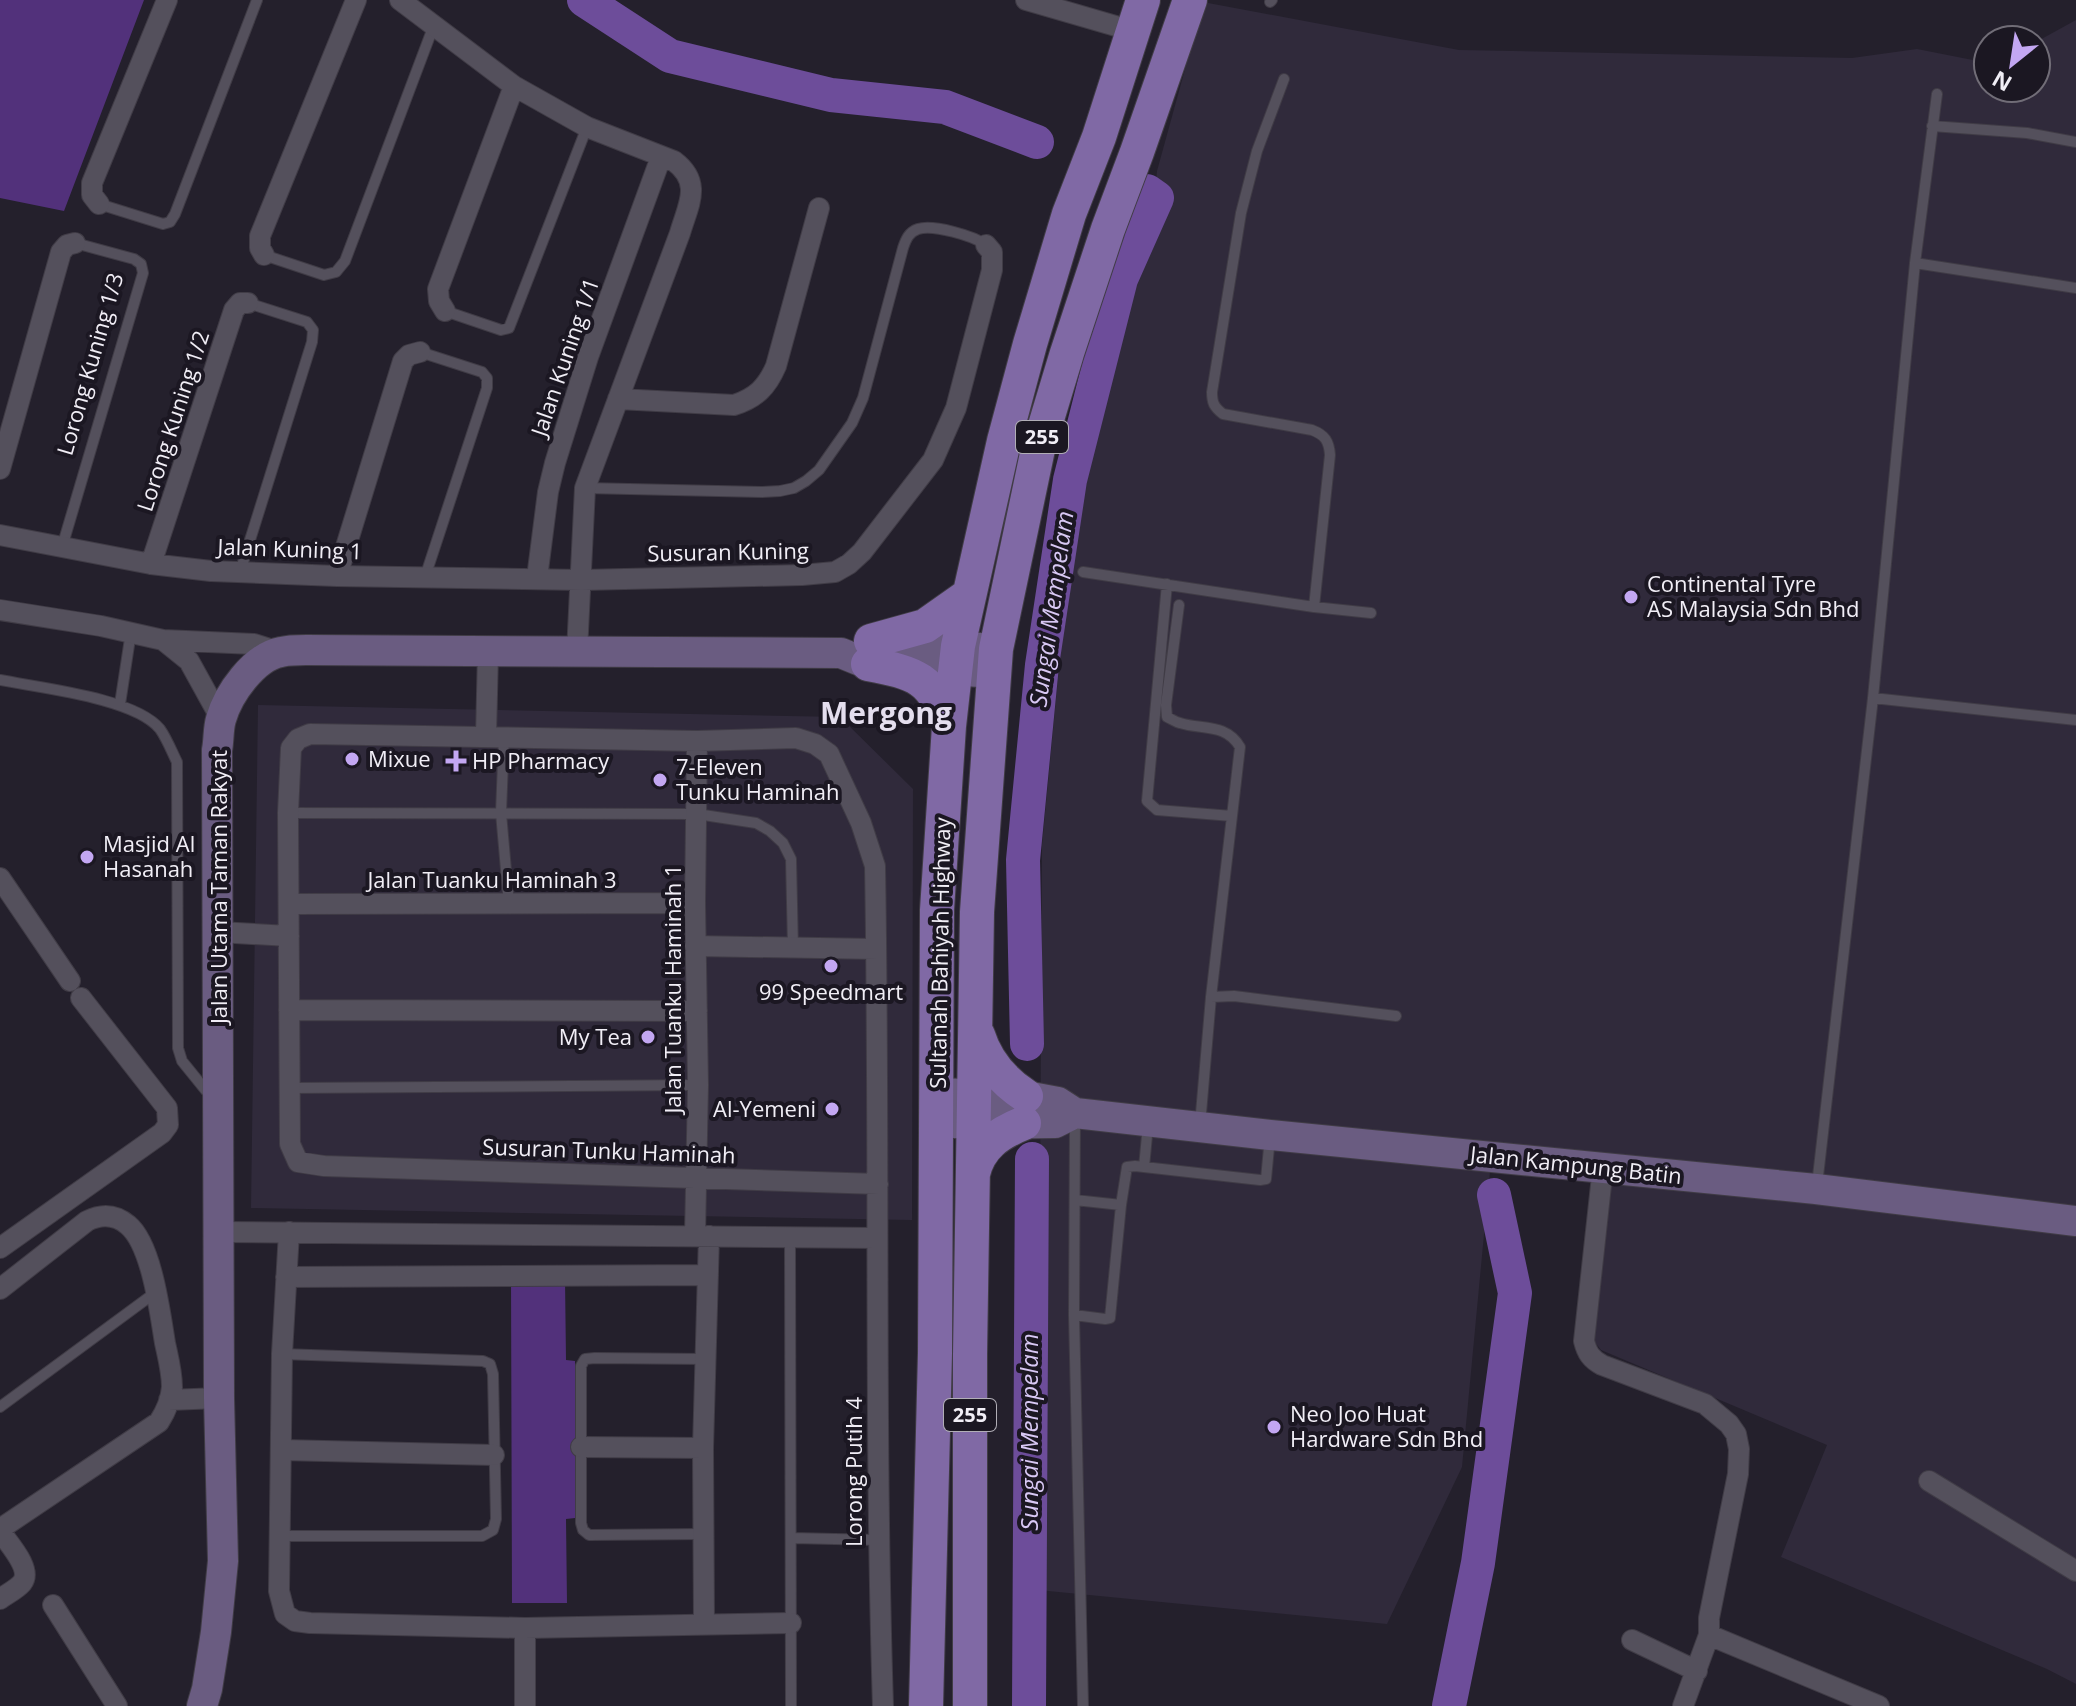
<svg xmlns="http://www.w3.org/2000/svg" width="2076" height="1706" font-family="'Open Sans',sans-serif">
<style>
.built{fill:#302a3b}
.green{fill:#52317b}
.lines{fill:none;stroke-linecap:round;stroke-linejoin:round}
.river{stroke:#6d4d9a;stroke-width:34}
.lane-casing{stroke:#403c46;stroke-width:12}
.street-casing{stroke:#403c46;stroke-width:22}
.secondary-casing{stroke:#403c46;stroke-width:32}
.primary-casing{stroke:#403c46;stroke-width:36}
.lane{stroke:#54505c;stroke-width:10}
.street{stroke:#54505c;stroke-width:20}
.secondary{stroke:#6a5c81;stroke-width:30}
.primary{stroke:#8069a5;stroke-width:34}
.poi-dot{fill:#c3a7f2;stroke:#1b1722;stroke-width:3}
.labels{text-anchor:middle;stroke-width:8;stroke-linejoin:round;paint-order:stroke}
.shield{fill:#1b1722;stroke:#b1aeb6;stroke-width:2}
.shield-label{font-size:20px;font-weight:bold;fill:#f1eef6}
.street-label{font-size:22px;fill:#f1eef6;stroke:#1b1722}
.poi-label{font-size:22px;fill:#f1eef6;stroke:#1b1722;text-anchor:start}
.water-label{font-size:24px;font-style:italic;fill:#d8c8f4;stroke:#1b1722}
.district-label{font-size:30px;font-weight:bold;fill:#e4deee;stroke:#1b1722}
</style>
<rect width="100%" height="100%" fill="#24202c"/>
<!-- built -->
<path class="built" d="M1208,3L1459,50L1852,58L1917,49L1988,63V88H2036V42L2076,20V1684L2047,1669L1781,1557L1827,1445L1601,1350L1594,1341L1609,1182L1490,1171L1462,1467L1387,1624L1038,1590L1042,845L1067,584L1091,450L1152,229L1157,171L1192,44Z
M258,705L840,717L913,789L912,1220L251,1208Z"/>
<!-- green -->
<path class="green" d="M0,0H144L64,211L0,198Z
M511,1279H565L566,1360L575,1361V1518L566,1519L567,1603H512Z"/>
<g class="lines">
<!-- river -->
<path class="river" d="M584,0L670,56L831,95L945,107L1037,142
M1027,1044L1023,860L1042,665L1070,480L1121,279L1157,198L1147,191
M1029,1706L1032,1159
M1449,1706L1478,1563L1515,1293L1494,1195"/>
<defs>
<path id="lane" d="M1270,2L1272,0
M1284,79L1257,151L1241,213L1212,392C1212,403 1214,407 1223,414L1312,430C1325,435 1329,441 1330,455L1314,607
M1932,126L2027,133L2076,142
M99,204L163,224L170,222L175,214L257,0
M264,255L324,275L336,272L345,261L434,25
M1915,263L2076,288
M445,311L501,330L509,328L587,127
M420,352L482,372L487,378V388L425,577
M585,488L762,492L780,491L794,488L806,481L819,470L852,423L863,398L903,248C906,239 909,232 918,229C933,224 974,236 986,245
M62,547L143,273L141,264L134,259L75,243
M240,572L312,342L313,330L307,322L248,303
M1083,572L1314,607L1371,613
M1167,584L1147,801L1157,810L1232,816
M1179,605L1166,705L1167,717C1172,719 1175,722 1180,723C1202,730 1226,723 1240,747L1211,997
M0,680C40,688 135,698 160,729C167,739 172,752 177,762L178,1048L182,1061L212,1098
M1873,698L2076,720
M120,704L131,632
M504,736L501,813L509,904
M288,813L697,814L756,823L770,831L783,843L791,859L793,948
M290,1088L698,1085
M1075,1116L1074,1315L1083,1706
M1200,1125L1211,997L1234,996L1396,1016
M1144,1167L1148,1125
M1817,1185L1873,698L1915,263L1937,94
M1075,1200L1121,1205
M790,1237L791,1706
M1074,1315L1105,1319L1110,1318L1121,1205L1127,1167L1135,1166L1260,1180L1266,1179L1270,1137
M0,1407L156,1292
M703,1534L589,1535L583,1530L581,1523V1366L585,1359L595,1358L705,1359
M280,1536H482L493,1530L496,1519L493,1374L490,1364L483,1361L282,1354
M792,1538L878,1540"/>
<path id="street" d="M400,0L514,86L587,127L674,161C703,183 688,205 680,233L585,488L577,652
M1026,0L1133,31
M99,204L92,195V183L167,0
M264,255L260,248V236L356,0
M445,311L439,301L438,289L514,86
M618,399L734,405C756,398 767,387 776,366L819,208
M0,469L61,252L67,245L75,243
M0,535L151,564L211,571L337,576L582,580L802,575L835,572L849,564L862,552L933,460L956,408L992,270V252L986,245
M151,564L234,310L240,303H248
M337,576L403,361L409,355L420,352
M537,578L548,492L555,463L588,357L661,157
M0,610L101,626L163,640L254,644L279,652
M163,640L189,661L221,719
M486,736L488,652
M0,878L70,981
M290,904L695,903
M218,932L289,936
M695,946L876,949
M289,1010L697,1011
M1603,1167L1584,1341C1587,1353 1591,1359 1602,1365L1705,1404L1729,1424L1736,1434L1739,1449L1738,1474L1709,1618V1635L1683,1706
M878,1184L324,1166L298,1162L290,1144L288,813L291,748L298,739L310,734L697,741L796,738L815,744L829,754L861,823L875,866C880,1146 874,1426 883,1706
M219,1232L876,1238
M289,1232L282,1354L279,1591L285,1614L295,1621L310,1623L525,1628L791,1623
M695,1236L698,1085L695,903L697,741
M0,1248L162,1133L168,1125L167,1108L81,998
M286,1277L708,1275
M0,1289L87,1221C101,1214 115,1214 128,1225C152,1245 160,1313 165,1343C168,1357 172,1372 172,1387C171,1400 166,1411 159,1422L0,1529
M169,1400L219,1398
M581,1447L703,1448
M282,1450L494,1455
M1929,1481L2076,1571
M0,1531C8,1543 33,1569 22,1583C17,1589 7,1594 0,1599
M53,1605L117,1706
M704,1624L703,1448L709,1236
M525,1628V1706
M1709,1635L1879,1706
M1632,1640L1697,1671"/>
<path id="secondary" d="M884,642L996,649
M936,1093L1026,1096L1058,1102L1075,1113L1270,1135L1816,1189L2076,1221
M936,1122L973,1124L1055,1123L1075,1113
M202,1706L207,1689L216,1632L223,1561L219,1398L217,750C219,740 218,729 221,719C228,694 254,657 281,652C289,650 298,650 306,650L841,653L868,664L994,673"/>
<path id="primary" d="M871,641L925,626L969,595
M868,664C916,673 933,678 949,726
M978,1035C986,1061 1003,1081 1026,1096
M973,1174C979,1146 999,1133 1024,1123
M926,1706L935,1353L937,910L949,726L958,646L1004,441L1030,344L1069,214L1099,137L1143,0
M970,1706V1355L977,912L996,649L1038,449L1067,353L1108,229L1137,152L1190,0"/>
</defs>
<!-- lane casing -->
<use href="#lane" class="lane-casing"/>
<!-- street casing -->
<use href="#street" class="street-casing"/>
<!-- secondary casing -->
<use href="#secondary" class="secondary-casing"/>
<!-- primary casing -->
<use href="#primary" class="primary-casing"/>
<!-- lane -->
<use href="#lane" class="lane"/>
<!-- street -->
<use href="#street" class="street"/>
<!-- secondary -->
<use href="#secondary" class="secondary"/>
<!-- primary -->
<use href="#primary" class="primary"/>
</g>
<!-- markers -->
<g class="poi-dot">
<circle cx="1631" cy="597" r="8"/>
<circle cx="352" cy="759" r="8"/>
<path d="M452 749h8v8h8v8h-8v8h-8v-8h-8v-8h8z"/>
<circle cx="660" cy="780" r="8"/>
<circle cx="87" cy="857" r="8"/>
<circle cx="831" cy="966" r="8"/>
<circle cx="648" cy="1037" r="8"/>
<circle cx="832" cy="1109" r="8"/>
<circle cx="1274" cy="1427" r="8"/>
</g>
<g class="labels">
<!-- shield labels -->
<g class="shield">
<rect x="1016" y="421" width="52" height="32" rx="6"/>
<rect x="944" y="1399" width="52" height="32" rx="6"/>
</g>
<g class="shield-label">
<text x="1042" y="444">255</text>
<text x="970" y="1422">255</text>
</g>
<!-- street labels -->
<g class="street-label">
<text transform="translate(565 357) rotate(-71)" y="8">Jalan Kuning 1/1</text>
<text transform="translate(90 364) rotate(-74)" y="8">Lorong Kuning 1/3</text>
<text transform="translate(173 421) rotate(-72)" y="8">Lorong Kuning 1/2</text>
<text transform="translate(290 549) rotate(2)" y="8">Jalan Kuning 1</text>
<text transform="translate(728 552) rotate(-1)" y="8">Susuran Kuning</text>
<text x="492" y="888">Jalan Tuanku Haminah 3</text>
<text transform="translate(219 887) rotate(-90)" y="8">Jalan Utama Taman Rakyat</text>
<text transform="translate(940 953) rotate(-89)" y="8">Sultanah Bahiyah Highway</text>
<text transform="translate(673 989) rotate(-90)" y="8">Jalan Tuanku Haminah 1</text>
<text transform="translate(609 1151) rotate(2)" y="8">Susuran Tunku Haminah</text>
<text transform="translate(1576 1165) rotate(6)" y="8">Jalan Kampung Batin</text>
<text transform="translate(854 1472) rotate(-90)" y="8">Lorong Putih 4</text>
</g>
<!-- poi labels -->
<g class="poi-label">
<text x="1647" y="592">Continental Tyre<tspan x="1647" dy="25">AS Malaysia Sdn Bhd</tspan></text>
<text x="368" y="767">Mixue</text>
<text x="472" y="769">HP Pharmacy</text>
<text x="676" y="775">7-Eleven<tspan x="676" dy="25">Tunku Haminah</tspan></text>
<text x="103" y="852">Masjid Al<tspan x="103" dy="25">Hasanah</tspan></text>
<text x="831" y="1000" text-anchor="middle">99 Speedmart</text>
<text x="632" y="1045" text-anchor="end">My Tea</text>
<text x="816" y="1117" text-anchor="end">Al-Yemeni</text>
<text x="1290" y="1422">Neo Joo Huat<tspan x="1290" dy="25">Hardware Sdn Bhd</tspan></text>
</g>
<!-- water labels -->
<g class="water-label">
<text transform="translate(1052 609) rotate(-82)" y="8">Sungai Mempelam</text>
<text transform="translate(1030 1432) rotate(-90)" y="8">Sungai Mempelam</text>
</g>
<!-- district labels -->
<g class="district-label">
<text x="886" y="724">Mergong</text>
</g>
</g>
<!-- north arrow -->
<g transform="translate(2012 64) rotate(210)"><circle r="38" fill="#1b1722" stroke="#716d77" stroke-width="2"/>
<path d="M0-6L14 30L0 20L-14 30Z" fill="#c3a7f2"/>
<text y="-12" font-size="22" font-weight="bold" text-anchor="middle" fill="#f1eef6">N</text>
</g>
</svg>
